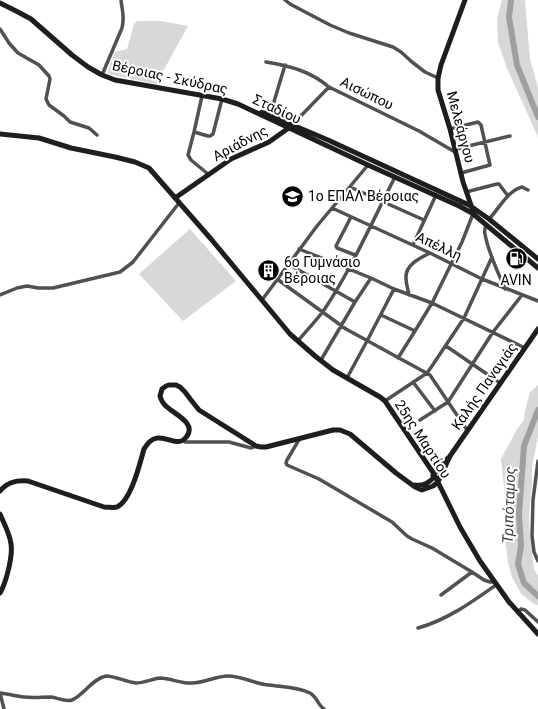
<svg xmlns="http://www.w3.org/2000/svg" width="538" height="709" font-family="Roboto,sans-serif">
<style>
.green{fill:#d8d8d8}
.lines{fill:none;stroke-linecap:round;stroke-linejoin:round}
.river{stroke:#9f9f9f;stroke-width:6}
.street{stroke:#515151;stroke-width:3.5}
.secondary{stroke:#1e1e1e;stroke-width:5}
.labels{text-anchor:middle;stroke-width:4;stroke-linejoin:round;paint-order:stroke}
.street-label{font-size:14px;fill:#000;stroke:#fff}
.poi-label{font-size:14px;fill:#000;stroke:#fff;text-anchor:start}
.water-label{font-size:15px;font-style:italic;fill:#404040;stroke:#fff}
</style>
<rect width="100%" height="100%" fill="#fff"/>
<!-- green -->
<path class="green" d="M502,0H525L530,59L538,88V137L507,68L498,43L497,19Z
M137,21H161L188,26L156,84L108,74L110,64L115,52L127,49L134,24Z
M190,229L236,281L183,321L139,274Z
M538,385V437L532,466V483L529,516L530,538L534,569L538,576V605L534,604L521,594L512,577L508,563L505,537L506,506L501,459L517,429L524,420L525,410L530,392Z"/>
<g class="lines">
<!-- river -->
<path class="river" d="M511,0L509,17L517,65L538,117
M538,410L524,446L519,514L521,546L518,564L524,583L538,596"/>
<!-- street -->
<path class="street" d="M285,0L290,4L330,25L349,33L393,47L401,52L412,62L425,72L438,78
M0,29L9,43L18,53L39,65L49,76L50,79L46,99L49,105L64,116L70,122L89,128L97,135
M266,62C290,66 310,71 329,87L419,131L455,152
M102,75L122,28C125,16 122,11 121,0
M202,96L194,132L188,155L191,160L208,174
M270,115L285,65
M292,125L329,87
M450,129L478,122L481,125L490,165L461,173
M194,132L208,136H210L213,134L222,99
M456,149L510,136
M350,187L424,220
M466,192L497,184H499L508,196
M332,208L430,253L482,279L538,301
M351,217L336,246L337,248L355,255
M489,219C499,209 507,191 522,187L528,190
M486,225C485,228 484,231 485,234C488,252 498,272 505,289
M413,245L436,195
M299,249L371,278L394,289L432,303L525,348
M288,264L355,302
M277,279L346,329L430,375L467,430
M0,295L17,288L27,286L38,288H53L120,272L133,262L179,203
M409,295C408,289 406,284 406,278C405,265 420,258 430,253
M262,300L317,226L368,165
M381,315L415,331
M298,341C306,331 316,321 324,310C352,268 372,222 395,177
M446,346L500,383
M398,358L415,331L432,303L462,242L473,214
M321,360L355,302L371,278
M347,378L367,341L394,289
M413,382L435,411
M385,401L427,373L432,366L464,318L492,257
M420,420L448,402L493,332L522,295
M300,438L287,460L286,463L287,465L319,479L392,522L407,536L412,539L432,548L472,572L484,580L490,582H494
M184,439L185,442H229L251,448L256,446
M538,461L533,500L532,536L534,552L538,561
M441,595L472,572
M518,612L521,609L525,610L538,622
M418,628C447,620 472,602 496,585
M0,693C8,694 16,696 24,697C33,698 42,697 51,697C58,698 65,702 72,700C83,696 93,678 106,676C115,676 126,682 136,683C144,683 152,679 160,678C171,678 181,684 192,683C204,683 216,676 228,676C242,676 255,684 269,685C283,687 298,687 310,693C317,697 318,705 324,709
M0,693L4,709"/>
<!-- secondary -->
<path class="secondary" d="M465,0L441,65L438,78V90L450,129L463,182L472,208
M0,3L18,12L31,19L72,55L88,67L102,75L115,80L222,99L238,104L368,165L459,206L472,213L538,268
M262,112L328,140L469,205L489,219L538,259
M0,134L39,138L71,148L115,157L135,162L149,168L211,239L290,334L315,356L333,370L380,397L385,401L434,474L460,527L480,561L509,602L538,634
M175,198L231,159L269,142L290,127
M415,485C423,486 428,484 433,478V475L448,458
M0,491C7,482 16,480 28,481L104,507C109,507 113,508 117,507C131,501 140,463 144,449C159,423 176,453 187,436C197,422 171,413 164,404C162,402 161,399 160,396L162,389L166,386L169,385H176L180,387L185,392L191,400L199,410L256,446L261,447H266L333,430H340L350,434L396,473L415,487L422,490L433,486L438,482L450,456L538,329
M0,514C4,524 10,534 11,544C13,556 6,583 0,593"/>
</g>
<!-- icons -->
<defs>
<symbol id="school-disc" viewBox="-11 -11 22 22"><circle r="9.5" fill="#000" stroke="#fff"/><path d="M0-5L7-2L0 1L-7-2ZM-4 1L0 2.5L4 1V4Q0 6-4 4Z" fill="#fff"/></symbol>
<symbol id="fuel-disc" viewBox="-11 -11 22 22"><circle r="9.5" fill="#000" stroke="#fff"/><path d="M-5.5-6h7V0h2V4h1.3V-2.5L3-4.5l.8-.8L6-3V5H2.5V1h-1V6h-7ZM-4.2-4.7v3.2H.2V-4.7Z" fill="#fff"/></symbol>
<symbol id="building-disc" viewBox="-11 -11 22 22"><circle r="9.5" fill="#000" stroke="#fff"/><path d="M-4-6H4V6H1V3H-1V6H-4ZM-2.5-4.3h1.7v1.8h-1.7ZM.8-4.3h1.7v1.8H.8ZM-2.5-1h1.7V.8h-1.7ZM.8-1h1.7V.8H.8Z" fill="#fff"/></symbol>
</defs>
<g fill-rule="evenodd">
<use href="#school-disc" x="280" y="184" width="25" height="25"/>
<use href="#fuel-disc" x="504" y="246" width="25" height="25"/>
<use href="#building-disc" x="256" y="258" width="25" height="25"/>
</g>
<g class="labels">
<!-- street labels -->
<g class="street-label">
<text transform="translate(170 77) rotate(12)" y="5">Βέροιας - Σκύδρας</text>
<text transform="translate(367 93) rotate(26)" y="5">Αισώπου</text>
<text transform="translate(277 109) rotate(25)" y="5">Σταδίου</text>
<text transform="translate(461 127) rotate(75)" y="5">Μελεάργου</text>
<text transform="translate(240 143) rotate(-28)" y="5">Αριάδνης</text>
<text transform="translate(439 246) rotate(25)" y="5">Απέλλη</text>
<text transform="translate(484 386) rotate(-55)" y="5">Καλής Παναγιάς</text>
<text transform="translate(423 439) rotate(57)" y="5">25ης Μαρτίου</text>
</g>
<!-- poi labels -->
<g class="poi-label">
<text x="308" y="201">1ο ΕΠΑΛ Βέροιας</text>
<text x="284" y="267">6ο Γυμνάσιο<tspan x="284" dy="16">Βέροιας</tspan></text>
<text x="516" y="285" text-anchor="middle">AVIN</text>
</g>
<!-- water labels -->
<g class="water-label">
<text transform="translate(509 505) rotate(-88)" y="5">Τριπόταμος</text>
</g>
</g>
</svg>
